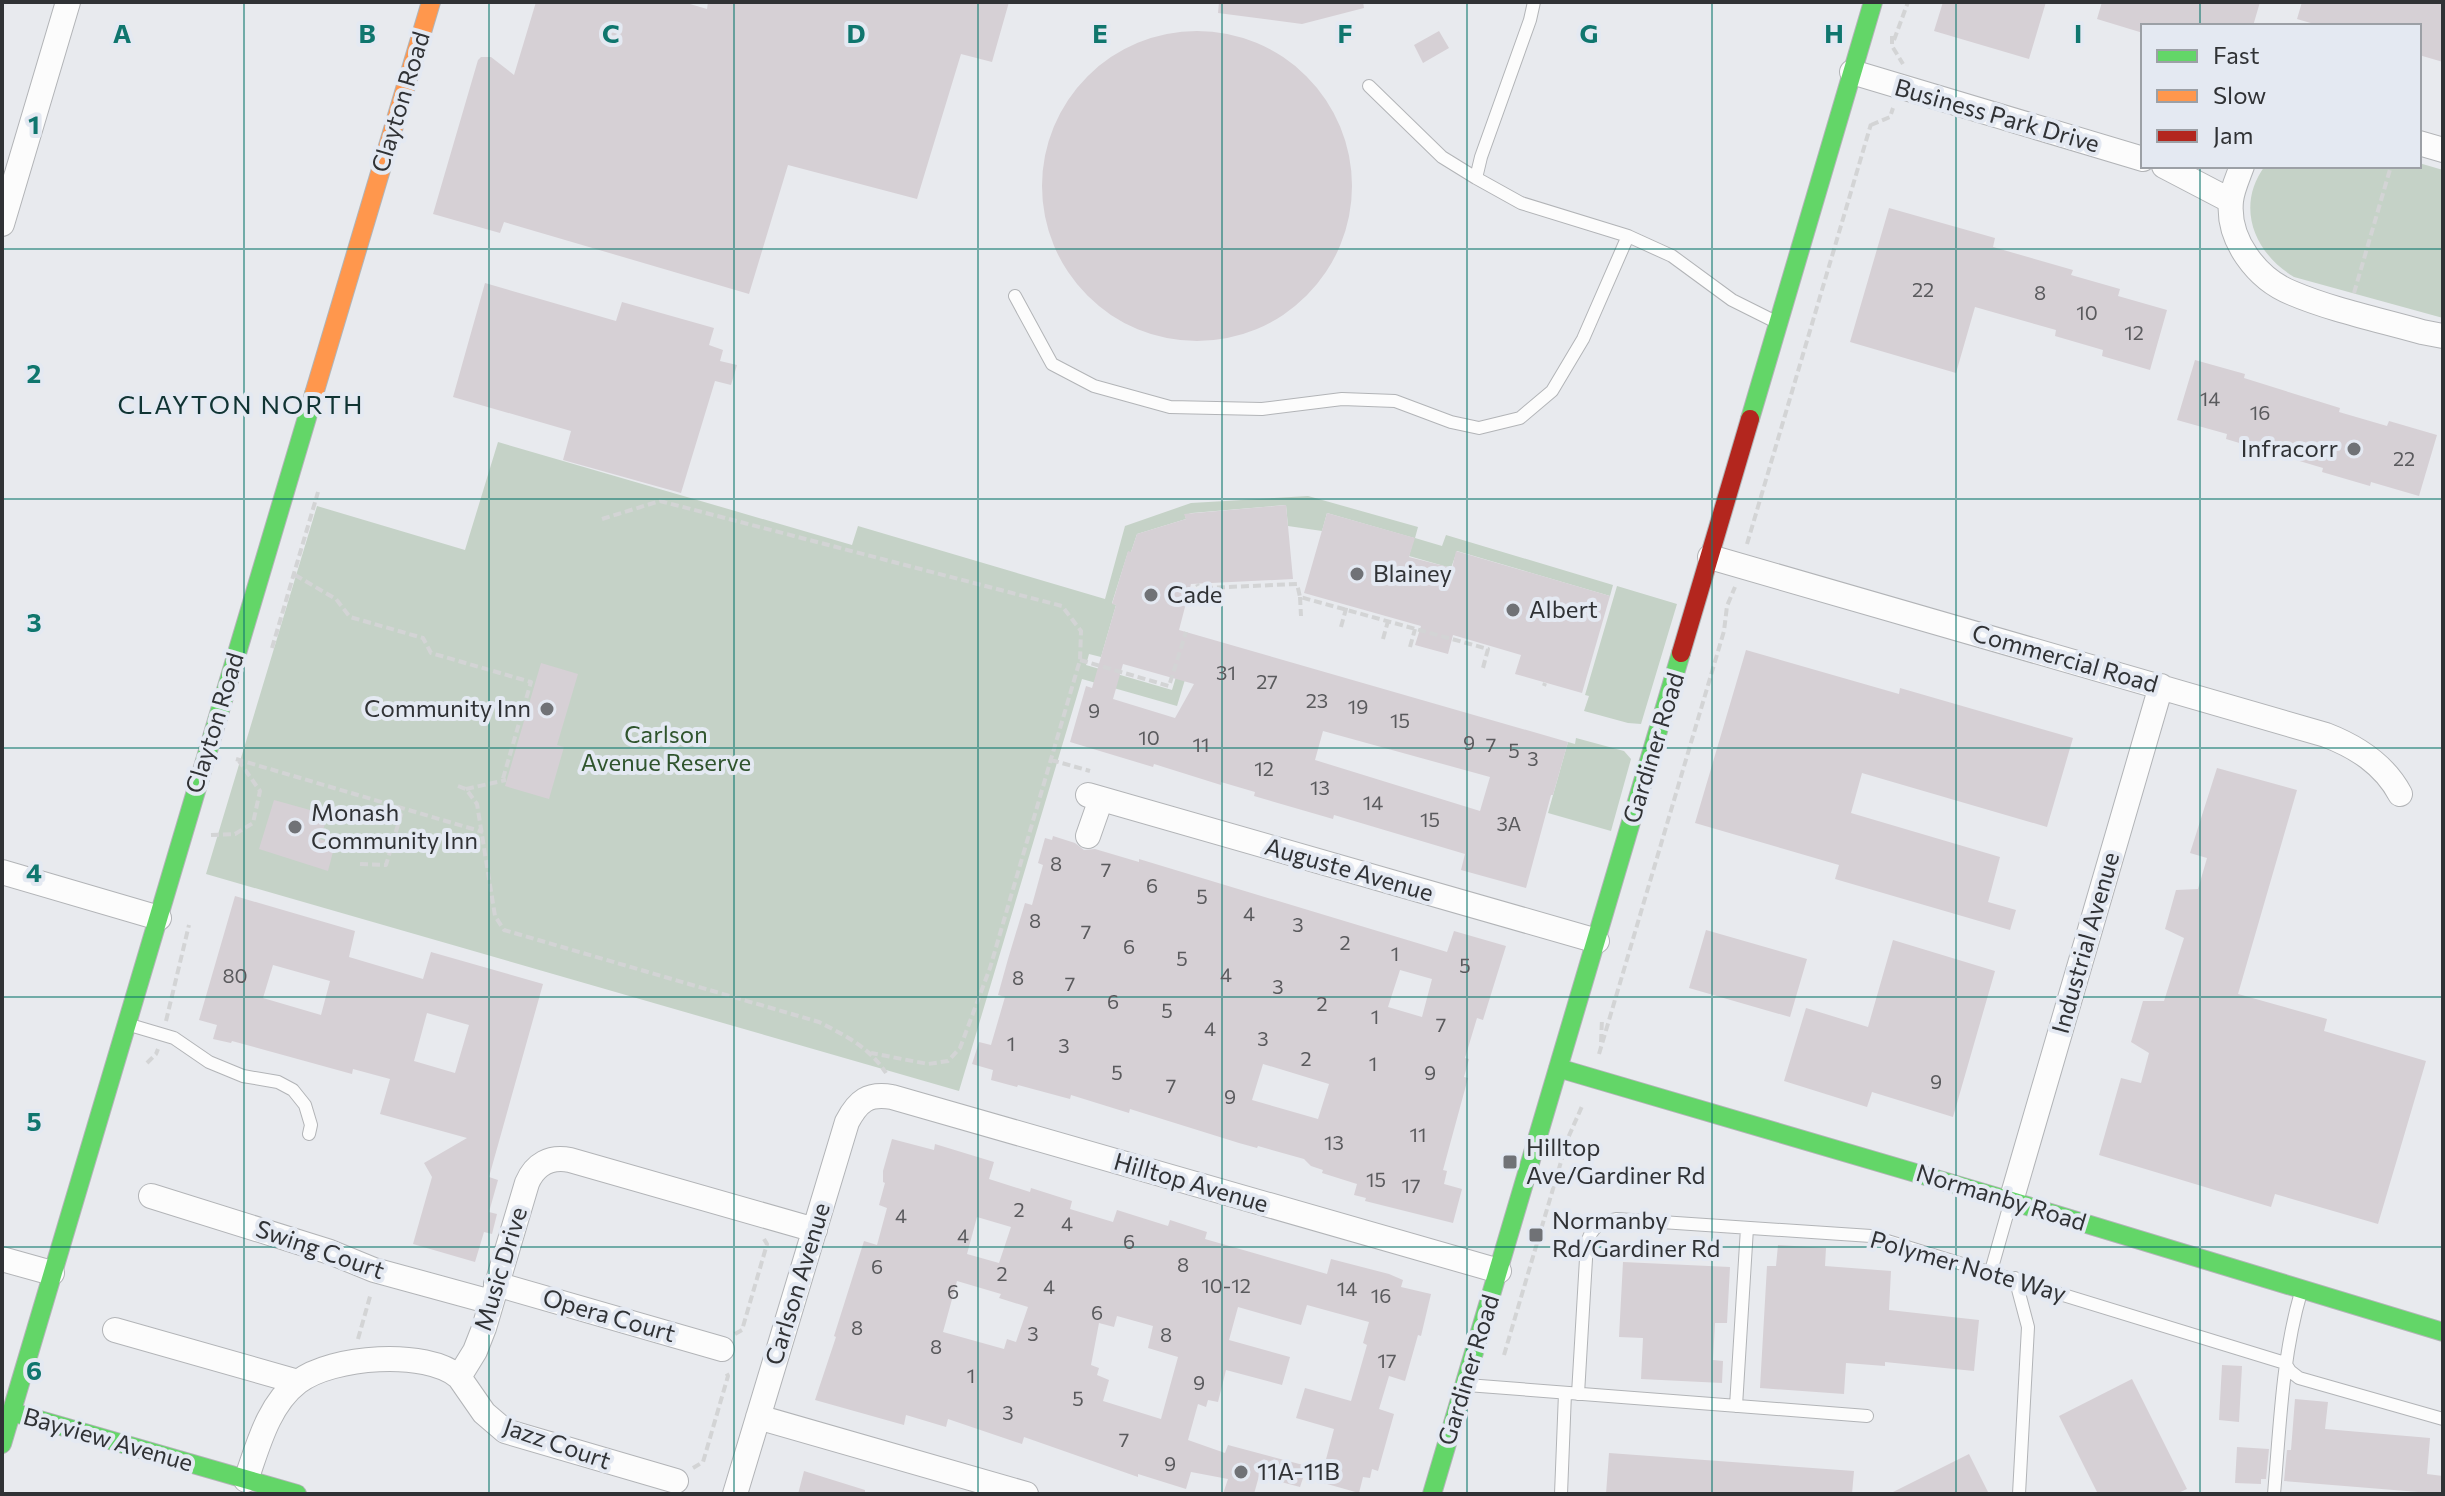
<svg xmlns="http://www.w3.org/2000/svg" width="2445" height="1496" font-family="Commissioner,sans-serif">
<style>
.green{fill:#c5d2c7}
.building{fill:#d6d0d5;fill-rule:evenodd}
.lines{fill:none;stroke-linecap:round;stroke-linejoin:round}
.lane-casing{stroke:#b2b4b7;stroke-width:14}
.street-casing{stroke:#b2b4b7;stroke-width:26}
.fast-casing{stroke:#b2b4b7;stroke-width:20}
.slow-casing{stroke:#b2b4b7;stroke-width:20}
.jam-casing{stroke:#b2b4b7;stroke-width:20}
.path{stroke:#d3d4d5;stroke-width:4;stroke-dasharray:8 4;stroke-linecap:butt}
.lane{stroke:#fcfcfc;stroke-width:12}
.street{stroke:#fcfcfc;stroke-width:24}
.fast{stroke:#63d668;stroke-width:18}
.slow{stroke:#ff974d;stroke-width:18}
.jam{stroke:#b3261e;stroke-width:18}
.grid{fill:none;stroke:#0f766e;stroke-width:2;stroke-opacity:0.55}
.poi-dot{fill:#707276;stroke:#e4e9f2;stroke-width:3}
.labels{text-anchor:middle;stroke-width:8;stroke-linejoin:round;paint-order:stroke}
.number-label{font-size:20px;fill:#5a5a5d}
.street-label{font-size:24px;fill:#303235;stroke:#e4e9f2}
.poi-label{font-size:24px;fill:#303235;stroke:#e4e9f2;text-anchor:start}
.park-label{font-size:24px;fill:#2f542d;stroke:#e4e9f2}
.neighbourhood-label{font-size:26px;letter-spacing:2px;fill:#103433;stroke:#e4e9f2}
.grid-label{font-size:26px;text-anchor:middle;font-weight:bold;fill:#0f766e;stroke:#e4e9f2;stroke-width:8;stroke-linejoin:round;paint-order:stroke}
</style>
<rect width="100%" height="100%" fill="#e8eaee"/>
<!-- green -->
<path class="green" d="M2419,163L2443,170V318L2294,277C2254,253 2235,206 2265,166H2419Z
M498,442L852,545L858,526L1105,599L1125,526L1191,503L1308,496L1418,527L1415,538L1442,546L1446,535L1613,585L1610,596L1457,551L1451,568L1409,556L1414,538L1327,513L1322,531L1288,526L1286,505L1192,513L1185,515L1186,519L1137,534L1131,552H1128L1112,603L1116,605L1101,657L1089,654L1086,665L1172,690L1185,647L1194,650L1177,706L1082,679L959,1091L206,874L317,506L465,550Z
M1617,586L1677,604L1641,724L1628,723L1584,711L1589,696L1585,695Z
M1576,738L1624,751L1631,759L1611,831L1548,813L1568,742L1575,744Z"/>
<!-- building -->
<path class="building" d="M536,2H683L707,9L708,2H1009L992,62L961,54L917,199L788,165L749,294L504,222L500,233L433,214L478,60L481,57H491L514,75Z
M1219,2H1363L1364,8L1302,24L1218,13Z
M1943,2H2046L2029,59L1934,31Z
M2102,2H2260L2253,26H2143V33L2097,19Z
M2302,2H2443V62L2419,55V26H2321L2297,19Z
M1042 186a155 155 0 1 1 310 0a155 155 0 1 1-310 0Z
M1439,31L1449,48L1423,63L1414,45Z
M1889,208L1995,238L1993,247L2073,270L2071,275L2120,289L2118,296L2167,310L2150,370L2102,356L2103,350L2055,336L2056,330L1975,307L1956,373L1850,342Z
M485,283L616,321L622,302L714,328L709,345L723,350L720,361L737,365L731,385L715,381L681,493L563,460L571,431L453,397Z
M2195,360L2245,374L2244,378L2340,408L2339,412L2387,426L2389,421L2437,435L2419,496L2371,482L2370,486L2322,472L2323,468L2226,439L2227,434L2177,420Z
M1286,505L1293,579L1191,584L1179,630L1568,742L1553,795H1551L1526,888L1461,870L1465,854L1334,815L1333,819L1254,796L1255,792L1221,782V785L1154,764L1153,767L1070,742L1086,686L1092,688L1116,605L1112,604L1128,551L1131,552L1137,534L1186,519L1184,514ZM1123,664L1194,684L1175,718L1113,699ZM1323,731L1490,777L1480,811L1315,760Z
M1327,513L1415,538L1409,557L1452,568L1456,551L1610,596L1582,693L1515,674L1521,655L1453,635L1448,654L1415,645L1421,626L1304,593Z
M1746,650L1899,694L1900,688L2073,738L2047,827L1862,773L1851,813L2000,857L1988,902L2016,910L2010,930L1835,879L1839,865L1695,823Z
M541,663L578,674L557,745L564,747L549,799L505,786Z
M2217,768L2297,790L2238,994L2327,1019L2324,1031L2426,1061L2378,1224L2275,1194L2271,1207L2099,1155L2121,1078L2141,1083L2149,1053L2131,1042L2143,1001H2164L2184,938L2165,929L2176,890L2198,889L2207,858L2190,853Z
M274,800L328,815L320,839L335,844L328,871L259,849Z
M1053,836L1075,843L1084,850L1095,849L1139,862V859L1447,952L1454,931L1506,946L1483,1020L1477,1018L1465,1058L1469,1059L1464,1077L1468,1078L1443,1170L1447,1171L1444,1184L1462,1189L1453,1223L1365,1201L1366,1198L1354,1195L1357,1184L1322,1173L1323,1170L1311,1166L1304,1159L1258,1146L1257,1148L1239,1143L1130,1109L1129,1113L1071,1095L1070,1099L1018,1085L1017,1087L991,1080L993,1070L972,1064L979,1042L991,1045L1005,997L998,995L1008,959L1025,903L1032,905L1043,865L1038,863L1045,838L1052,840ZM1400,970L1432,979L1422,1017L1388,1007ZM1263,1064L1329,1084L1318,1119L1252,1100Z
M235,896L355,931L349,957L423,979L431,952L543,984L489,1177L498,1180L489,1212L497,1214L492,1234L484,1232L475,1262L413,1244L432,1177L424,1163L467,1138L380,1114L390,1079L353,1069L352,1074L232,1041L231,1043L213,1039L217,1025L199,1020ZM273,965L330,981L321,1015L263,998ZM427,1013L469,1025L455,1073L414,1061Z
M1706,930L1807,959L1790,1017L1689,988Z
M1893,940L1995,971L1953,1117L1872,1092L1867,1107L1784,1081L1806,1008L1868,1027Z
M892,1139L934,1150L935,1144L994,1162L989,1179L1030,1192L1031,1188L1072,1201L1070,1209L1113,1222L1117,1210L1168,1226L1170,1220L1207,1232L1205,1239L1327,1274L1331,1259L1389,1274L1403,1280L1401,1287L1431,1294L1421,1336L1418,1335L1405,1381L1389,1376L1379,1409L1394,1414L1378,1471L1372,1469L1370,1478L1363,1477L1359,1493L1320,1482L1334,1429L1296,1418L1305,1388L1351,1401L1367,1345L1363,1343L1369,1322L1307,1305L1301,1325L1238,1307L1229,1340L1290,1357L1282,1385L1226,1370L1218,1402L1208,1400L1206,1407L1198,1404L1188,1440L1225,1453L1228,1445L1307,1466L1300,1487L1259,1476L1254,1494H1223L1228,1479L1191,1472L1186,1489L1138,1474V1477L1024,1437L1022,1444L948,1419L946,1427L906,1415L904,1425L815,1400L836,1337L834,1336L864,1241L877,1245L887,1208L879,1205L885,1183L883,1182V1171ZM977,1217L1011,1227L999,1263L967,1254ZM957,1281L1001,1294L999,1298L1028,1307L1016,1342L1007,1339L1004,1349L943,1332ZM1117,1316L1153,1326L1148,1348L1178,1357L1161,1419L1103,1401L1109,1380L1097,1375L1099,1368L1091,1365L1099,1323L1114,1327Z
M1778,1245L1826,1248L1825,1266L1891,1271L1889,1310L1979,1320L1974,1371L1885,1362V1366L1846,1363L1844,1394L1760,1388L1767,1266H1776Z
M1623,1262L1730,1267L1727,1323H1715L1713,1360L1723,1361L1722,1383L1641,1379L1643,1338L1619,1337Z
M2222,1365L2242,1366L2239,1422L2219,1420Z
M2132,1379L2187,1489L2176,1494H2098L2059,1416Z
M2295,1399L2328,1402L2325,1429L2430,1438L2427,1474L2443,1476V1494L2284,1481L2287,1450H2291Z
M2237,1447L2269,1449L2266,1479H2261V1484L2235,1483Z
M1609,1453L1854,1471L1852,1494H1606Z
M1969,1454L1989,1494H1889Z
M804,1471L865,1490V1494H798Z"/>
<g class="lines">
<defs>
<path id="lane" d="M1534,2L1530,20L1481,157L1476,178L1521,203L1628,236L1672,256L1732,300L1776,322
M1369,86L1442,157L1476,178
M1015,296L1052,364L1094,386L1170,407L1262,409L1342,399L1395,401L1451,422L1479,428L1520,418L1552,391L1583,339L1628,236
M130,1025L174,1038L209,1062L243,1076L278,1082L293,1090L305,1105L311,1125L309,1134
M1991,1271L2010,1204
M2015,1278L2028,1327L2019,1494
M1467,1385L1867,1416
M1578,1394L1587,1242C1593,1226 1600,1222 1617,1219L1871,1236L2285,1363L2290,1371L2299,1378L2443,1419
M1736,1406L1747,1228
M1561,1494L1565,1393
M2274,1494C2280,1426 2282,1357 2301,1292"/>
<path id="street" d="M1852,72L2143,159
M2419,143L2443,150
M2164,166L2231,201
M2242,166C2238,177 2232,190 2231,201C2227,240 2257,279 2292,293C2332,310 2380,320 2422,332L2443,336
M2,224L68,2
M1710,557L2326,735C2357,747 2384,764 2400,794
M1088,795L1597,941
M1088,836L1101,799
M2,872L159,918
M151,1196L330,1252L374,1270L491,1302
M2011,1201L2161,686
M2,1259L52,1273
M496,1284L722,1349
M115,1330L298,1382
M459,1377L484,1413L505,1431L676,1481
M758,1417L1026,1494
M246,1480C258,1446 268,1405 298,1382C332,1356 426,1349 459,1377L475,1351L484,1328L527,1183C535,1164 550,1156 570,1160L815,1230
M735,1494L847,1122C858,1101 868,1093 892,1097L1499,1271"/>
<path id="fast" d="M1750,419L1873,2
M1558,1068L2011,1201L2443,1332
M12,1412L297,1494
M2,1444L314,394
M1432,1494L1681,653"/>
<path id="slow" d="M314,394L431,2"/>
<path id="jam" d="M1681,653L1750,419"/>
</defs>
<!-- lane casing -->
<use href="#lane" class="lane-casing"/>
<!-- street casing -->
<use href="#street" class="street-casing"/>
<!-- fast casing -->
<use href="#fast" class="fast-casing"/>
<!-- slow casing -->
<use href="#slow" class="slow-casing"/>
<!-- jam casing -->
<use href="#jam" class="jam-casing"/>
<!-- path -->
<path class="path" d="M1892,36V46L1903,64
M1894,40L1908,2
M1871,125L1890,117L1893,108
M2354,293L2391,166
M602,519L660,501L1062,606L1081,631L1080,660L990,968L960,1048L948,1061L928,1064L871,1053
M1747,544L1871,124
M295,575L336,599L350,617L423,638L431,653L531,682L502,782
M1197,584L1198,586
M1205,588L1297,584L1300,597L1488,649L1483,668
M1300,597L1301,616
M1341,627L1347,605
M1383,639L1388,621
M1410,647L1415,629
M272,648L318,492
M1080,660L1169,686L1186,632
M1544,686L1545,683
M236,759L483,832
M1051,760L1090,771
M458,786L466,789L477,804L495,916L504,930L819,1022C846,1036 869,1047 886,1073
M466,789L506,780
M211,835L235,834L253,823L260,791L239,761
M360,864L386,865L403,808
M166,1021L189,925
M1601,1042L1602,1019
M1599,1054L1724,631L1727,606L1735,587
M147,1063L156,1054L158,1049
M735,1334L742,1330L767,1244L764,1239
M358,1339L371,1293
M1504,1355L1568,1138L1583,1104
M693,1468L703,1462L728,1376L725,1370"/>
<!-- lane -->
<use href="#lane" class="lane"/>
<!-- street -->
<use href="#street" class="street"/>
<!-- fast -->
<use href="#fast" class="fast"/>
<!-- slow -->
<use href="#slow" class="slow"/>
<!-- jam -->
<use href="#jam" class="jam"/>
</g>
<!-- grid -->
<path class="grid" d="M244,2V1494M489,2V1494M734,2V1494M978,2V1494M1222,2V1494M1467,2V1494M1712,2V1494M1956,2V1494M2200,2V26M2200,166V1494M2,249H2443M2,499H2443M2,748H2443M2,997H2443M2,1247H2443"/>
<!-- markers -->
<g class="poi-dot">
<circle cx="2354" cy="449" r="8"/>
<circle cx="1357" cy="574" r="8"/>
<circle cx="1151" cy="595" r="8"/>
<circle cx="1513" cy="610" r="8"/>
<circle cx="547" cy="709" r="8"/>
<circle cx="295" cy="827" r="8"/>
<rect x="1502" y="1154" width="16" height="16" rx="4"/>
<rect x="1528" y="1227" width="16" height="16" rx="4"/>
<circle cx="1241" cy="1472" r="8"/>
</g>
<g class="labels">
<!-- number labels -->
<g class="number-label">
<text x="1923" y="297">22</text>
<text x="2040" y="300">8</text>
<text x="2087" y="320">10</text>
<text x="2134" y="340">12</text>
<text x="2210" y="406">14</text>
<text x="2260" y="420">16</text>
<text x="2404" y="466">22</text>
<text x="1226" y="680">31</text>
<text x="1267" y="689">27</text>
<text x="1317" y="708">23</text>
<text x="1358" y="714">19</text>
<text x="1094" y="718">9</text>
<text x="1400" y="728">15</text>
<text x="1149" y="745">10</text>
<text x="1469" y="750">9</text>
<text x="1201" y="752">11</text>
<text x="1491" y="752">7</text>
<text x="1514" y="758">5</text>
<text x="1533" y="766">3</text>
<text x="1264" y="776">12</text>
<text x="1320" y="795">13</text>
<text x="1373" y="810">14</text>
<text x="1430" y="827">15</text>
<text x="1509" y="831">3A</text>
<text x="1056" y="871">8</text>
<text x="1106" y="877">7</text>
<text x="1152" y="893">6</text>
<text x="1202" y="904">5</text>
<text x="1249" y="921">4</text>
<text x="1035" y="928">8</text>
<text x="1298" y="932">3</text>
<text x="1086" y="939">7</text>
<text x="1345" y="950">2</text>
<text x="1129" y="954">6</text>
<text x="1395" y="961">1</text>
<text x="1182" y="966">5</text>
<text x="1465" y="973">5</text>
<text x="1226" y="982">4</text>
<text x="235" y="983">80</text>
<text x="1018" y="985">8</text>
<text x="1070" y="991">7</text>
<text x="1278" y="994">3</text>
<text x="1113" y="1009">6</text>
<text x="1322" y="1011">2</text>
<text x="1167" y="1018">5</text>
<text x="1375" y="1024">1</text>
<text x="1441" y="1032">7</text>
<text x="1210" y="1036">4</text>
<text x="1263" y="1046">3</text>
<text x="1011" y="1051">1</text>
<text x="1064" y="1053">3</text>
<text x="1306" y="1066">2</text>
<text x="1373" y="1071">1</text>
<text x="1117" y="1080">5</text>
<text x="1430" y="1080">9</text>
<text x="1936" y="1089">9</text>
<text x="1171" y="1093">7</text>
<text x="1230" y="1104">9</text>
<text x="1418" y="1142">11</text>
<text x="1334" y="1150">13</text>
<text x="1376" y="1187">15</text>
<text x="1411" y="1193">17</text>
<text x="1019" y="1217">2</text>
<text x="901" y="1223">4</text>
<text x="1067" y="1231">4</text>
<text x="963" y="1243">4</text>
<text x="1129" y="1249">6</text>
<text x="1183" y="1272">8</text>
<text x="877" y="1274">6</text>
<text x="1002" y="1281">2</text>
<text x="1226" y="1293">10-12</text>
<text x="1049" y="1294">4</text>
<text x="1347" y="1296">14</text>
<text x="953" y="1299">6</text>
<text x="1381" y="1303">16</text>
<text x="1097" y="1320">6</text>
<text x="857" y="1335">8</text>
<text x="1033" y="1341">3</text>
<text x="1166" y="1342">8</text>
<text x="936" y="1354">8</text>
<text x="1387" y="1368">17</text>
<text x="971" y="1383">1</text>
<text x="1199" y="1390">9</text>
<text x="1078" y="1406">5</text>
<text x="1008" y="1420">3</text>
<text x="1124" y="1447">7</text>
<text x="1170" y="1471">9</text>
</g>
<!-- street labels -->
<g class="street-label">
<text transform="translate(401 102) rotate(-73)" y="8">Clayton Road</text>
<text transform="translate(1997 116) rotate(16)" y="8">Business Park Drive</text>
<text transform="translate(2065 659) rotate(16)" y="8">Commercial Road</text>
<text transform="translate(215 723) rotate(-73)" y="8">Clayton Road</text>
<text transform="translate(1654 748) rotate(-73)" y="8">Gardiner Road</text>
<text transform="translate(1349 870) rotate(16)" y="8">Auguste Avenue</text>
<text transform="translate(2086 943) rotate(-74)" y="8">Industrial Avenue</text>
<text transform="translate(1191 1183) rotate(16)" y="8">Hilltop Avenue</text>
<text transform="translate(2001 1198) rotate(17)" y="8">Normanby Road</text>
<text transform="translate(320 1250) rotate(19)" y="8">Swing Court</text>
<text transform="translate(1968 1267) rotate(16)" y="8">Polymer Note Way</text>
<text transform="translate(501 1269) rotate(-73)" y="8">Music Drive</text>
<text transform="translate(798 1284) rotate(-73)" y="8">Carlson Avenue</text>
<text transform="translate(609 1316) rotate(16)" y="8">Opera Court</text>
<text transform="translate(1469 1370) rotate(-73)" y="8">Gardiner Road</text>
<text transform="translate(108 1440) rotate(16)" y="8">Bayview Avenue</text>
<text transform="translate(557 1444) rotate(19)" y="8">Jazz Court</text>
</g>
<!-- poi labels -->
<g class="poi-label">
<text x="2338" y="457" text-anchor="end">Infracorr</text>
<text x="1373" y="582">Blainey</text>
<text x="1167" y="603">Cade</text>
<text x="1529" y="618">Albert</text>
<text x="531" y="717" text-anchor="end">Community Inn</text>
<text x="311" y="821">Monash<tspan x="311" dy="28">Community Inn</tspan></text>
<text x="1526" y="1156">Hilltop<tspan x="1526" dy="28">Ave/Gardiner Rd</tspan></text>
<text x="1552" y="1229">Normanby<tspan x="1552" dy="28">Rd/Gardiner Rd</tspan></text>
<text x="1257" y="1480">11A-11B</text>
</g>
<!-- park labels -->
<g class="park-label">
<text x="666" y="743">Carlson<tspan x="666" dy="28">Avenue Reserve</tspan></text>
</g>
<!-- neighbourhood labels -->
<g class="neighbourhood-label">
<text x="241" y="414">CLAYTON NORTH</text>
</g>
</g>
<g class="grid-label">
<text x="122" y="43">A</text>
<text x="367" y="43">B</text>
<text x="611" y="43">C</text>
<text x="856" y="43">D</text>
<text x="1100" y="43">E</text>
<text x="1345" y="43">F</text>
<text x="1589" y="43">G</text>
<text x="1834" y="43">H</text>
<text x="2078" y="43">I</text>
<text x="34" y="134">1</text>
<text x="34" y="383">2</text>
<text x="34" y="632">3</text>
<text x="34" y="882">4</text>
<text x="34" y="1131">5</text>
<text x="34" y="1380">6</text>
</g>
<!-- border -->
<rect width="2445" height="1496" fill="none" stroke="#303235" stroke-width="8"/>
<!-- legend -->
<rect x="2141" y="24" width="280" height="144" fill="#e4e9f2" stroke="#9ca0a6" stroke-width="2"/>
<rect x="2157" y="50" width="40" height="12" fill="#63d668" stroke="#9ca0a6" stroke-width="2"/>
<text x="2213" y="64" font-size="24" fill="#303235">Fast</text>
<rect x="2157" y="90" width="40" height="12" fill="#ff974d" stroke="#9ca0a6" stroke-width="2"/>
<text x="2213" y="104" font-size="24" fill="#303235">Slow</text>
<rect x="2157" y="130" width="40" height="12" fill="#b3261e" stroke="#9ca0a6" stroke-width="2"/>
<text x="2213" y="144" font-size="24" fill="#303235">Jam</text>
</svg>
